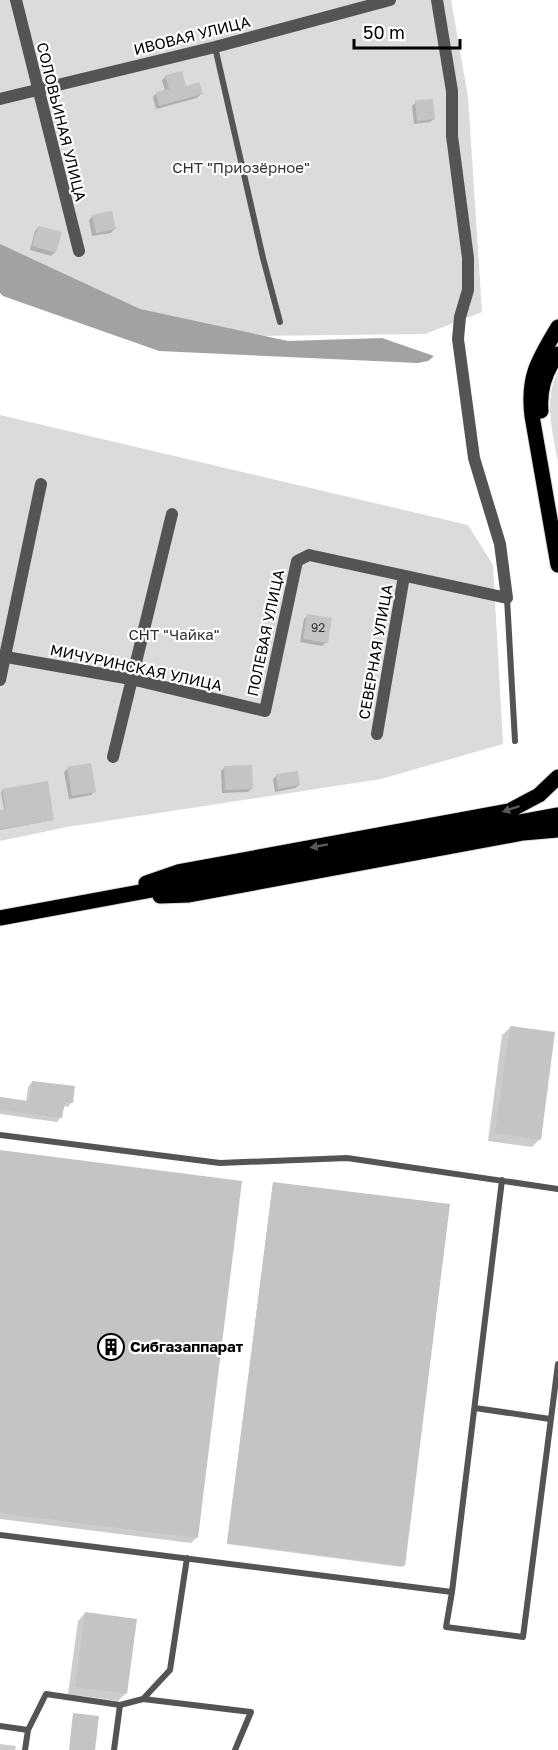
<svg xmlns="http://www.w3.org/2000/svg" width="558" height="1750" font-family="'Golos Text',sans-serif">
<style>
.green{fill:#dbdbdb}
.water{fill:#a2a2a2}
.shadow{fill:#0003}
.building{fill:#c4c4c4}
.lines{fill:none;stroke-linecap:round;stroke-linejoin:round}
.primary-casing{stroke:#dbdbdb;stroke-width:17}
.service{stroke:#545454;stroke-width:6}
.minor{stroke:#545454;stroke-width:12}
.primary{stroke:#000;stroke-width:15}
.oneway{fill:#595959}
.labels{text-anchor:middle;stroke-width:4.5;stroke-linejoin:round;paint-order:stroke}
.number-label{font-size:12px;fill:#313131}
.street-label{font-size:15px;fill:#000;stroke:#fff}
.park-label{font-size:15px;fill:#323232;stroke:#fff}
.poi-label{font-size:15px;font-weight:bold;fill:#000;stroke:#fff;text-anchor:start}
</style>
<rect width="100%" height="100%" fill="#fff"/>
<!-- green -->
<path class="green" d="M0,0H451L468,97L482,312L425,334L171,337L0,262Z
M558,372V462C553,433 543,400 558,372Z
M0,415L468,525L493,565L503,744L381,779L67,827L0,841Z"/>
<!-- water -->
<path class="water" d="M0,244L140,309L288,341L382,338L434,356L428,361L418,363L159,351L3,296L0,293Z"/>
<!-- shadow -->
<path class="shadow" d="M166,76L185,88L201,94L197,98L156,109L153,97L156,94L165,91L162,80Z
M416,102L434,119L430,122L414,124L412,106Z
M93,216L114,229L111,233L92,236L89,220Z
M38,227L55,252L51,256L30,250L35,231Z
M308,615L326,642L322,646L300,642L304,619Z
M225,767L251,789L248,792L222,793L221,771Z
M68,768L94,792L91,795L69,799L64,772Z
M276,776L299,785L295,788L275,792L273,779Z
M3,790L53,820L0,830V811L4,810L1,792Z
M510,1028L540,1139L532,1147L488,1141L502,1035Z
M32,1082L72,1102L68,1107L63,1106L61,1117L57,1122L0,1114V1099L26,1102L28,1087Z
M0,1152L197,1537L191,1543L0,1519Z
M273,1183L403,1565L402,1567L227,1544Z
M85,1613L126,1693L118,1701L68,1694L78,1621Z
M0,1744L16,1746L15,1750H0Z"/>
<!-- building -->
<path class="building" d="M182,71L186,86L199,82L203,94L159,106L156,92L169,89L165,75Z
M433,99L435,119L417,121L415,100Z
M112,211L116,229L96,233L92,215Z
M38,226L62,232L56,253L32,246Z
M307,614L332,618L328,643L303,639Z
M91,763L96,792L72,796L67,767Z
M252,765L253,789L225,790L224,766Z
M298,771L300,785L278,789L276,774Z
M48,781L54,820L0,829V810L5,809L2,789Z
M510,1026L555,1032L541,1140L495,1133Z
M32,1081L75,1086L73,1103L65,1102L62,1118L0,1110V1097L29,1101Z
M0,1150L242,1181L198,1538L0,1513Z
M273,1182L450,1204L405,1566L227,1543Z
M85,1612L137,1619L127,1694L75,1687Z
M73,1713L99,1716L95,1750H69Z"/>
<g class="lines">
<defs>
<path id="primary" d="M558,327C539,359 527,376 532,416L558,565
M541,411C539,389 545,371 558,354
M146,883L178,872L509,811L539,795L558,777
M160,896L189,895L523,833L558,830
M0,918L558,815"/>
</defs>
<!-- primary casing -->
<use href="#primary" class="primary-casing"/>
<!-- service -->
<path class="service" d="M215,47L263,258L280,322
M507,598L515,741
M0,1135L220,1163L347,1158L558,1189
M475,1408L550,1419
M0,1535L452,1592L446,1627L523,1637L558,1364
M452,1592L502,1180
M143,1699L251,1712L235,1750
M0,1726L28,1730L46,1694L120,1705L143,1699L170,1670L187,1558
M25,1750L28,1730
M114,1750L120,1705"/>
<!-- minor -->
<path class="minor" d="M16,0L79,251
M0,99L215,47L390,0
M0,656L131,679L265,711L297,561L309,555L507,598L500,544L474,458L458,339L460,317L468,290V258L452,136V91L437,0
M0,680L41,484
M377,734L404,576
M113,757L172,514"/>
<!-- primary -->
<use href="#primary" class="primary"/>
</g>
<!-- one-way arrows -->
<defs><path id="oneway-solid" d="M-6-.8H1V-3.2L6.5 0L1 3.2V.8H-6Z" transform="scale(1.5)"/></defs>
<g class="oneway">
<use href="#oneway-solid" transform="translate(511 809) rotate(162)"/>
<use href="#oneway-solid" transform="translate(319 846) rotate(170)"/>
</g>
<!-- icons -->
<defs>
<symbol id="building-ring" viewBox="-11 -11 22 22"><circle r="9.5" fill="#fff" stroke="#000" stroke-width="1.5"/><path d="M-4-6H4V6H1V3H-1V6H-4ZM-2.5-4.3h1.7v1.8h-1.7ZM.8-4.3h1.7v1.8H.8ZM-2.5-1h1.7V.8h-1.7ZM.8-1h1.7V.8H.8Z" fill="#000"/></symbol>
</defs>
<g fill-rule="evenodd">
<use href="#building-ring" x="96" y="1332" width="30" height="30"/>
</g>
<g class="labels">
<!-- number labels -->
<g class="number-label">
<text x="318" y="632">92</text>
</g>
<!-- street labels -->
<g class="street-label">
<text transform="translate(192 36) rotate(-14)" y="5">ИВОВАЯ УЛИЦА</text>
<text transform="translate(61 122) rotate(76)" y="5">СОЛОВЬИНАЯ УЛИЦА</text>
<text transform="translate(266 633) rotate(-78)" y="5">ПОЛЕВАЯ УЛИЦА</text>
<text transform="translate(376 652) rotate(-80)" y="5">СЕВЕРНАЯ УЛИЦА</text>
<text transform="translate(136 668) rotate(12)" y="5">МИЧУРИНСКАЯ УЛИЦА</text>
</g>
<!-- park labels -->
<g class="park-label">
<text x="241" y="173">СНТ "Приозёрное"</text>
<text x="174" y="640">СНТ "Чайка"</text>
</g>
<!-- poi labels -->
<g class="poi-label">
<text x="130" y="1352">Сибгазаппарат</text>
</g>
</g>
<!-- scale -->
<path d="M354 39v9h106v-9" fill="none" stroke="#000000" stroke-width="3"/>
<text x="363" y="39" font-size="18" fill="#000000" stroke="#ffffff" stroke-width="4.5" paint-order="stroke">50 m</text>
</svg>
